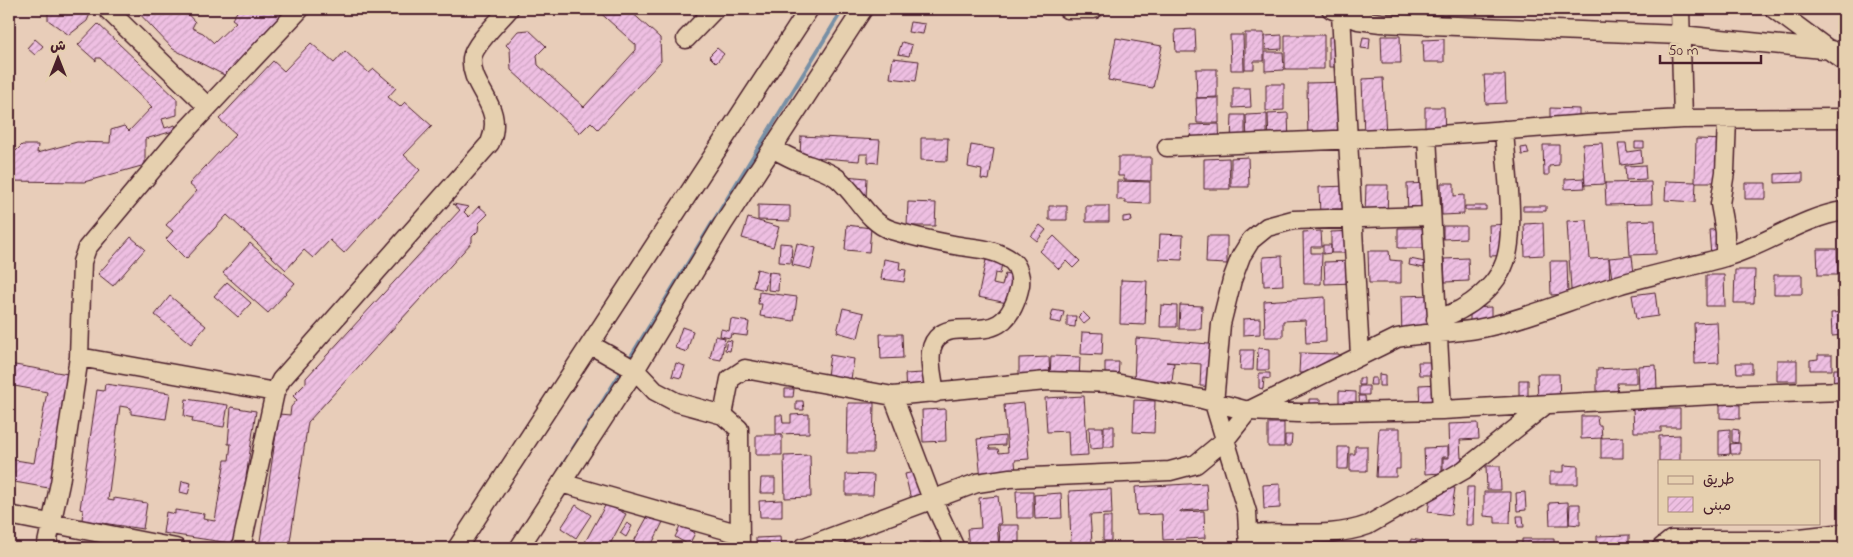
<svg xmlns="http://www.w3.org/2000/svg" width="1853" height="557" font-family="'Indie Flower','Playpen Sans Arabic',sans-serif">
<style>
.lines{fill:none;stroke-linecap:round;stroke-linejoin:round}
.stream{stroke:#778fa5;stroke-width:4}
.building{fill:url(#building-hatch);stroke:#4a1f2b}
.minor-casing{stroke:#4a1f2b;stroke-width:21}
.minor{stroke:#e6d0af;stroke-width:18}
</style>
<defs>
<pattern id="building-hatch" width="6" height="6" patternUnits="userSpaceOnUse" patternTransform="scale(1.25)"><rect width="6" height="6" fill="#eebfe2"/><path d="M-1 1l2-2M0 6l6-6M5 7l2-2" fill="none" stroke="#cea4c2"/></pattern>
</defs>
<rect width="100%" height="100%" fill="#e8cdb9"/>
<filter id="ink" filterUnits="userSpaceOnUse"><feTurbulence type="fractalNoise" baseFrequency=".02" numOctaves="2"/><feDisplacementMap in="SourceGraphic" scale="10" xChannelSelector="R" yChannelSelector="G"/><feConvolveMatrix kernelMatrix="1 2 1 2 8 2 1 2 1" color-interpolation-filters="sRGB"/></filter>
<g filter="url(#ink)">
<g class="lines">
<!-- stream -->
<path class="stream" d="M628,361L843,9
M559,471L623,369"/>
</g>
<!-- building -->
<path class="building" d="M46,9H92L87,21L69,35L48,20V12Z
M135,9H183L195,22L192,28L203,33L214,43L236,22L232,19L239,9H296L224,75L173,49Z
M596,9H628L660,38L661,61L598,129L591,122L580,133L511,70L510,49L506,45L518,31L529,30L546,46L537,55L538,65L584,107L636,50V45Z
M910,22L925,24L923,34L908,32Z
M98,24L177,99V115L162,119L165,128L175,125L177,130L145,139V165L84,182L9,181V142H13L16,151L22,145H38L37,153L77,142L110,143L111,130L124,126L129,131L152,107L100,58H96V61L78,45Z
M1195,29L1196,52H1176L1175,30Z
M1245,33H1264V61H1254V69H1245Z
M1230,35H1243L1244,70H1231Z
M1282,35V49L1266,50L1265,36Z
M1285,35H1324V69H1285Z
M1381,36H1400L1401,63H1382Z
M1329,37H1345V67H1329Z
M1363,37L1370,38L1369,49L1361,48Z
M1116,38L1162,46L1153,88L1108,80Z
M35,39L43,46L35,55L27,48Z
M1444,39V62H1424L1423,40Z
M902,42L912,45L909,56L898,54Z
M311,43L334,63L345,51L369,73L374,69L396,88L388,97L400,107L405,102L432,126L404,155L420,170L344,253L330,240L313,258L304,250L286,270L227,215L186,259L166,239L173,231L166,225L197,191L189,184L236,134L219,119L273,61L284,71Z
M717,48L724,54L716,63L709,56Z
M1265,52H1283L1284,70L1265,71Z
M893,58L919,61L916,81L890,78Z
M1196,69H1217V97L1197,98Z
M1484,75H1505L1506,103L1486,104Z
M1383,78L1386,136L1364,137L1362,79Z
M1349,82L1351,141L1308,143L1307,83Z
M1266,84H1284V110L1266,111Z
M1233,88H1250L1251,107L1233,108Z
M1196,98H1219V123H1197Z
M1425,107H1444L1445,136H1425Z
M1550,108L1579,109V130H1550Z
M1288,113L1289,144L1269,145L1268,114Z
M1267,114V144H1247L1246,115Z
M1232,115H1245V143H1231Z
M1219,124L1220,146L1191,147L1190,125Z
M801,136L880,140L878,163L868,162V154H860L859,161L800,156Z
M921,138H948L947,161L921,160Z
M1696,139L1729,140L1728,182H1695Z
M1635,142H1644V148H1635Z
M1602,143L1605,184L1585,185L1583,144Z
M1618,143H1626L1627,152L1641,150L1642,162L1621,165Z
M971,145L994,149L989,180L981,179L982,170L968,167Z
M1543,145H1559V165L1549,166V175H1544Z
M1527,147L1529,154L1522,155L1521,148Z
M1118,157H1151V181L1124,180V176H1118Z
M1248,157L1249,187H1231V158Z
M1229,158L1230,189H1204V159Z
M1645,165L1646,179L1626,180L1625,166Z
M1803,173V182L1775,183V174Z
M845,176L867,178L866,199L844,198Z
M1584,178L1585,188L1565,189V179Z
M1117,181L1150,182V204L1125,203V200H1117Z
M1666,181L1696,182L1695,202L1665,200Z
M1651,182L1652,204L1606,205L1605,183Z
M1429,183L1430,215L1408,216L1407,184Z
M1441,183H1454V196L1464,195V214L1442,215Z
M1745,183H1766V199H1745Z
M1366,185H1388L1387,217L1365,216Z
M1349,186L1350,215L1320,216L1319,187Z
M908,202L936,203L935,226H907Z
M453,204L469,207L464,212L469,217L479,206L488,214L479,223L478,231L472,237V242L308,422L289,548H259L279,414L290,415L291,407L297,400L293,396L306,383V378L460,210Z
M758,205L790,206V221L758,220Z
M1049,206H1067V220H1049Z
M1086,206H1109V222H1086Z
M1465,206H1486V210H1465Z
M1523,206H1546V211H1523Z
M1131,216L1132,221L1123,222V217Z
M748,218L779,227L773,247L742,238Z
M1587,220L1590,259L1609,258L1610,288L1571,290L1567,221Z
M1655,220L1656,254L1630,255L1628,221Z
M1543,223L1544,255L1525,256L1524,224Z
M1512,224L1513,255L1490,256L1489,225Z
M847,225L871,228L869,252L845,250Z
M1040,225L1046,230L1037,241L1031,236Z
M1443,226H1466V238L1443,239Z
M1398,228H1426L1427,248H1398Z
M1725,229L1726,255L1711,256L1709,230Z
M1321,231L1322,247H1311V253H1322L1321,284H1304L1303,232Z
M1353,231L1354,253H1331V232Z
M1160,234L1183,235L1182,260L1159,259Z
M1054,236L1080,261L1073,268L1066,261L1059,269L1040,251Z
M1207,236H1227V264L1206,263Z
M131,237L145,249L113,286L98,274Z
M250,243L295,283L268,313L223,273Z
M780,243L792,244L791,263L779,262Z
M797,243L816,248L811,269L792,265Z
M1323,245H1331V253L1323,254Z
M1817,249H1837L1838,275H1818Z
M1368,251H1389L1390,260L1401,261V283H1369Z
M1282,256L1283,285L1264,286L1263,257Z
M1632,256L1634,274L1613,285L1609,258Z
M1468,258L1469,281L1445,282L1444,259Z
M884,259L900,262L899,269L906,270L904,282L881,279Z
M1410,259L1425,262L1424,268L1409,265Z
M986,260L1002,263L1000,274L995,273L993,284L1002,286L1005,274L1013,276L1007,303L978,297Z
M1354,261L1355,283L1325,284L1324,262Z
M1550,261H1567L1568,294L1551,295Z
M757,269L769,272L765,290L753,287Z
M1735,270H1755L1754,303H1734Z
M769,272L779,273L778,291L768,290Z
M1706,275H1724L1725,306H1706Z
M1774,275H1802V294H1774Z
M1838,275L1844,276V298H1838Z
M1121,280L1147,281L1145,325L1120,324Z
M227,282L251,303L238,317L214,296Z
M759,292L797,297L794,321L760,316L762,304H758Z
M1655,292L1658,316L1636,319L1632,295Z
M1432,295L1433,337L1402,339L1401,296Z
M170,296L206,326L191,344L155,315Z
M1325,297L1326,342L1306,343L1305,320L1283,321V337H1265L1264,301Z
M1161,305L1177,306V327H1160Z
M1180,305L1202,306L1201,329H1179Z
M1491,307V322L1470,323V308Z
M843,308L864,313L858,338L837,332Z
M1053,310L1064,312L1061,323L1050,321Z
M1083,312L1090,319L1084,324L1078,317Z
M1844,312V335L1832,336L1831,313Z
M1067,316H1076L1075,327L1067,326Z
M1260,318V334L1243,335V319Z
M731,319L749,322L747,336L731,334L730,338L720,336L721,329L729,331Z
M1717,322L1719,363L1695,364L1694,323Z
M682,327L693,331L687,352L675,348Z
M1082,332L1103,333L1102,355L1081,354Z
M880,334H902L903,358L881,359Z
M715,336L725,338L721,360L710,358Z
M1136,338L1221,345L1219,387L1200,386L1201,364L1189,363L1166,362L1174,363L1172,382L1134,381Z
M727,340L732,341L730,351L725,350Z
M1258,348L1269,349V370H1257Z
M1241,350H1254L1253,370H1240Z
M1300,353L1339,354V373H1299Z
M830,355L854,359L850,386L826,382Z
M1818,355H1832V370H1810V360L1818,359Z
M1051,356L1080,357L1079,380L1050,379Z
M1049,357L1050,380L1019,381V358Z
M1777,360H1797V381H1777Z
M1105,362H1119L1118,379H1105Z
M1418,362H1431L1432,375H1419Z
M676,363L685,366L681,378L672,376Z
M1736,363H1752V373H1737Z
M9,364L74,375L54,489L9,481V459L34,463L47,392L9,385Z
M1656,365L1657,389L1639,390L1638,366Z
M1636,367V383H1617L1618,397L1597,400V369Z
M1834,369H1844V388H1833Z
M939,372L940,395L906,396L905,374Z
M1259,373H1270V379L1264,378L1263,389L1259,388Z
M1379,374L1385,375V386H1379Z
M1537,374H1559L1560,403H1538Z
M1359,378H1364V385H1359Z
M1371,378H1376V385H1370Z
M1519,380H1528V402H1519Z
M105,384L170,393L166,419L131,414V408L120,406L108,500L114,501V498L147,503L143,529L82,520L83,510L80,509L97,390L104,391Z
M1441,384L1442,407L1420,408L1419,385Z
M1359,386H1369V395H1359Z
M785,389H794L793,397H785Z
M1339,391L1356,392V410L1339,409Z
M1084,396L1088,455L1069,456L1068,431L1047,432L1045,398Z
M1359,396H1365L1366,408H1360Z
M186,399L228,405L224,427L192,422L193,418L184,416Z
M1309,399H1321V410L1309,411Z
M1134,400L1155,401L1154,433L1133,432Z
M796,401H803L804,410H796Z
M848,403H874L873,453H847Z
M1024,403L1029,459L1015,460L1016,474L981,479L977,439L1005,436V445L989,446L990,449H998L999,453L1008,452L1004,405Z
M1720,404L1740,405V419L1720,418Z
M231,407L256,411L236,544L163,533L166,512L175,514V510L204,514L203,519L215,521L225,460H229L231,444H228Z
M945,409L946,441L923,442L922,410Z
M1633,409H1680V427H1661V432H1634Z
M809,414V433L776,434V415H782L783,423H791V415Z
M1581,416H1597L1598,425H1601L1602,438L1581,439Z
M1268,423H1284V447H1268Z
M1478,423L1479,439L1460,440L1461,458L1476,457L1477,473L1443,474V458H1449L1448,424Z
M1104,426H1114V447H1104Z
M1089,427H1103V448L1090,449Z
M1379,428H1400V469H1396V477H1376Z
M1730,429V454L1719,455V430Z
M1732,429L1739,430L1738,443L1732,442Z
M756,435H782V455H756Z
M1285,435H1292L1291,446H1285Z
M1680,435V461H1659V482V436Z
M1623,437V458H1601V438Z
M1740,443V454H1731L1730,444Z
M1355,446H1367V471H1350V454H1355Z
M1338,447H1349L1348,469H1338Z
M1448,447V457H1442V473L1425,474L1424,448Z
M810,455L811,497L785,498L784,456Z
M1564,465L1578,466V484H1550V472H1564Z
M1486,466H1500L1501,490H1487Z
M924,470L931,500L912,504L905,474Z
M846,474L874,475L873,495H846Z
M761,478H775V493H760Z
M182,481L191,483L188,494L180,492Z
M1206,483L1208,509L1180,511V512L1204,511L1205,538L1163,540L1162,514L1137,515L1135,487Z
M1280,484V508L1264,509L1263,485Z
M1432,485L1455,488L1451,515L1428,512Z
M1467,487H1474L1473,525H1466Z
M1111,489L1112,514L1090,515L1092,542L1071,543L1069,491Z
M1016,491H1033V518H1017Z
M1484,492H1511L1510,523H1495V517L1484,516Z
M1525,492L1526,510L1517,511L1516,493Z
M1061,493L1062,518L1035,519L1034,495Z
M998,496L1001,524H997L999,548H969L967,529L981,528L979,498Z
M782,500V517H760L759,501Z
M1568,502L1569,525H1550L1549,503Z
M606,504L626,514L608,548H592L584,544Z
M1570,504H1580V525L1569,524Z
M576,505L591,515L576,538L561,528Z
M649,514L663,522L650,548H637L632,545Z
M1517,516H1523L1524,527H1518Z
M1103,517H1111V541H1103Z
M627,523L632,526L626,537L620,533Z
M681,525L695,533L689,545L675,537Z
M999,525H1019V547L1000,548Z
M1629,535V548H1597V536Z
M780,537L781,548H756V538Z
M1411,539L1423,541L1422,548H1410Z
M1522,539H1554V548H1522Z
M931,543V548H907V544Z"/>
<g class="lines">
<defs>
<path id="minor" d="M107,9L208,107
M1067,9H1094
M1331,9L1358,20L1381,23L1681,35L1832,50
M1680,9L1683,119
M1774,9L1844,61
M1341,14L1360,355
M686,39L715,9
M1427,136L1442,410
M1167,147L1427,136L1587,124L1683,119L1844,118
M772,148C781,153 790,158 800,162C813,167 826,170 837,178C857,194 867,222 891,230C911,236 933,241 954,245C974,249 995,248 1012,261C1018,266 1021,277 1020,285C1006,355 959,314 937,338C925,351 933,378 935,393
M1725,257V232L1720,204L1725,172L1727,119
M1436,319C1468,311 1503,284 1508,250C1514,216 1506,166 1504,130
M591,345L635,370L655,391L676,402L723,415L739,429L740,548
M79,357L275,392
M893,396L932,499L955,548
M723,415L730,379L745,369L893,396L1046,381L1115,383L1202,399L1248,411L1299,413L1442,410L1715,395L1844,391
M561,483L740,534
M9,515L176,548
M1248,534C1288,531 1331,539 1368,525L1464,470L1544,406
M46,548L60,483L79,357L82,262L87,248L178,139L300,9
M241,548L275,392L281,380L490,143C506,105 469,89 472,58C474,44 500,20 509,9
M457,548L809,9
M519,548L635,370L723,224L863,9
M802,548L977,483L1010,478L1170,471L1196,464L1225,440L1248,411L1397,338C1427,332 1457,334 1487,327C1532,317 1574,298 1618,285C1654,274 1691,267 1728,256C1768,244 1803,217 1844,211
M1249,548L1247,512L1214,403L1221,324L1232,280L1241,256L1251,240L1267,227L1293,220L1430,216
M1661,548L1671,540H1782L1844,533"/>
</defs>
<!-- minor casing -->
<use href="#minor" class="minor-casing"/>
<!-- minor -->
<use href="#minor" class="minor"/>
</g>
</g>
<!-- margin -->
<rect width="1853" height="557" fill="none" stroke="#e6d0af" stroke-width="30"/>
<rect x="15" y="15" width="1823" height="527" fill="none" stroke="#4a1f2b" stroke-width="2" filter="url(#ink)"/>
<!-- legend -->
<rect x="1658" y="460" width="162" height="65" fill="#e6d0af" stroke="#a8897a"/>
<rect x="1668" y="476" width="25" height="8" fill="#e6d0af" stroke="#a8897a"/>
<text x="1703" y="484" font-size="15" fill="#4a1f2b">طريق</text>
<rect x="1668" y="497" width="25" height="15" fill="url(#building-hatch)" stroke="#a8897a"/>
<text x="1703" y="510" font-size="15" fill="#4a1f2b">مبنى</text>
<!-- north arrow -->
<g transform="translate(58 58)" stroke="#e6d0af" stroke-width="4" paint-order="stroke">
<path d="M0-4L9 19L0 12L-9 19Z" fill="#4a1f2b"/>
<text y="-8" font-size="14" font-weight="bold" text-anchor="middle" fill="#4a1f2b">ش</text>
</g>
<!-- scale -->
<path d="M1660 55v8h101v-8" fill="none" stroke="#4a1f2b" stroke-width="2.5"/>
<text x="1668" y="55" font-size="15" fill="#4a1f2b" stroke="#e6d0af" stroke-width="4" paint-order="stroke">50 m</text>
</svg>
